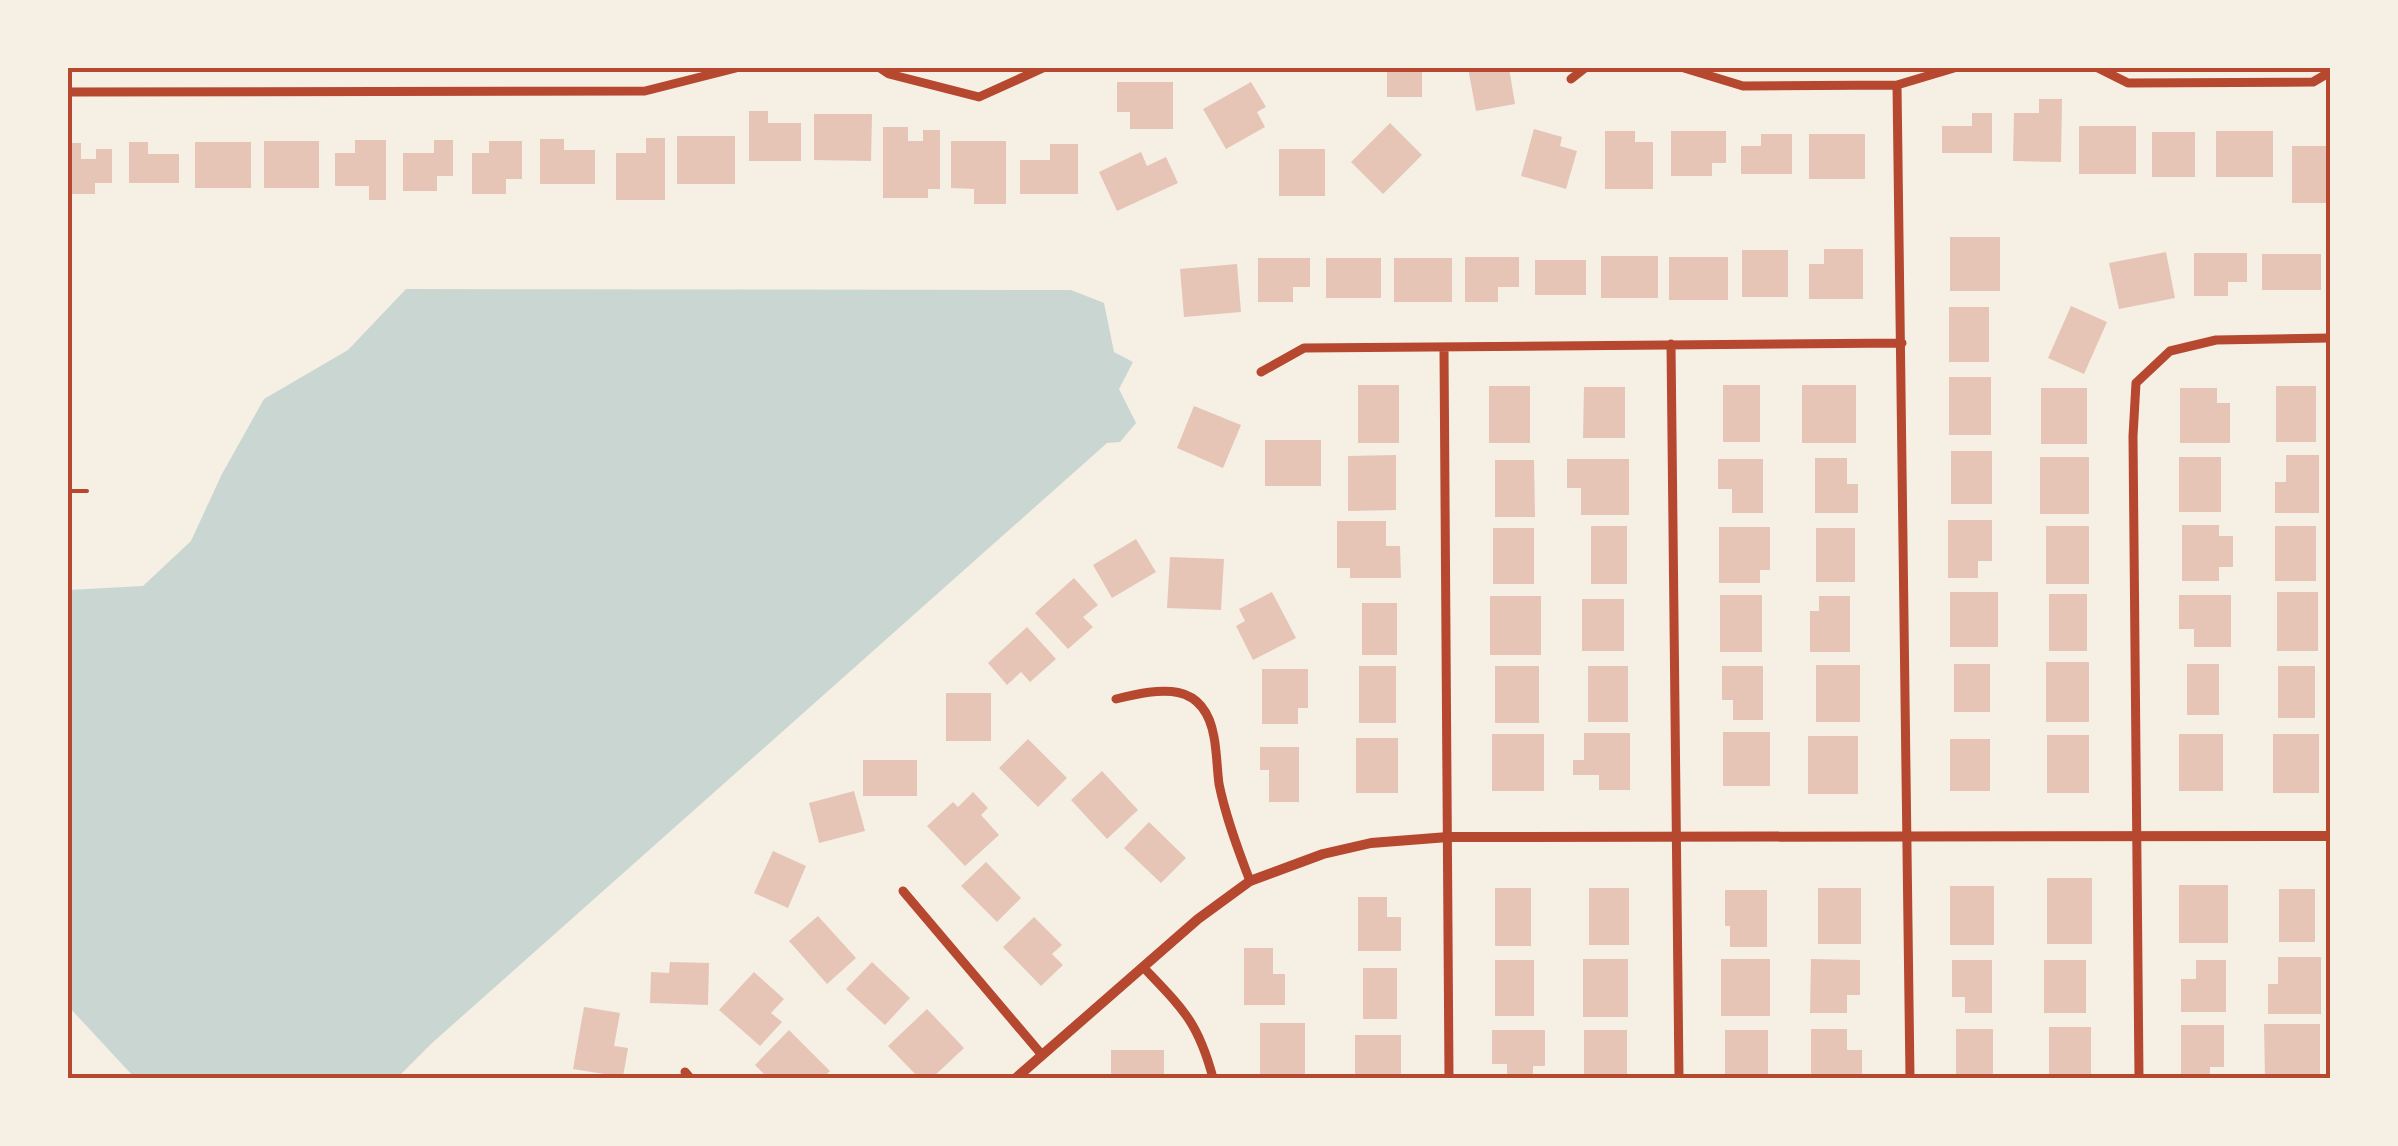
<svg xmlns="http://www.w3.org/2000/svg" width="2398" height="1146" font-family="'Noto Serif',serif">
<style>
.water{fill:#c9d6d2}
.building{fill:#e6c5b7}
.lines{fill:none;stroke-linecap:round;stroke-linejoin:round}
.service{stroke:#b5482f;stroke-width:4}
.minor{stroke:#b5482f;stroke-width:9}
.tertiary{stroke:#b5482f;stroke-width:10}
.neatline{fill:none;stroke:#b5482f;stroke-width:4}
</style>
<rect width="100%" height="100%" fill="#f6efe4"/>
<!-- water -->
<path class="water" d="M406,289L1071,290L1104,303L1114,352L1133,362L1119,389L1136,423L1120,442L1107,443L432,1043L397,1078H135L68,1006V590L143,586L191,541L222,474L264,399L348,350Z"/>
<!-- building -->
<path class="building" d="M1387,68H1422V97H1387Z
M1468,68H1509L1515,104L1476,111Z
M1117,82H1173V129H1130V112H1117Z
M1251,82L1266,107L1257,112L1265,127L1226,149L1203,109Z
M2039,99H2062L2061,162L2013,161L2014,113H2039Z
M749,111H768V123H801V161H749Z
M1972,113H1992V153H1942V126H1972Z
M814,114H872L871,161L814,160Z
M1390,123L1422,155L1383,194L1351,162Z
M2079,126H2136V174H2079Z
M883,127H908V141H923V130H940V189H928V198H883Z
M1534,129L1562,137L1560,146L1577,151L1566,189L1521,176Z
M1605,131H1635V142H1653V189H1605Z
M1671,131H1726V163H1712V176H1671Z
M2216,131H2273V177H2216Z
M2152,132H2195V177H2152Z
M1761,134H1792V174H1741V146H1761Z
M1809,134H1865V179H1809Z
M677,136H735V184H677Z
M646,138H665V200H616V153H646Z
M540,139H564V150H595V184H540Z
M355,140H386V200H369V186H335V153H355Z
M434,140H453V176H437V191H403V153H434Z
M264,141H319V188H264Z
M489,141H522V179H506V194H472V153H489Z
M951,141H1006V204H974V189L951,188Z
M129,142H148V154H179V183H129Z
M195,142H251V188H195Z
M68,143H81V159H96V149H112V183H95V194H68Z
M1050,144H1078V194H1020V160H1050Z
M2292,146H2330V203H2292Z
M1279,149H1325V196H1279Z
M1141,152L1147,166L1166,157L1178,183L1117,211L1099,172Z
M1950,237H2000V291H1950Z
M1824,249H1863V299H1809V264H1824Z
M1742,250H1788V297H1742Z
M2166,252L2175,298L2119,309L2109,263Z
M2194,253H2247V282H2228V296H2194Z
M2262,254H2321V290H2262Z
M1601,256H1658V298H1601Z
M1465,257H1519V287H1498V302H1465Z
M1669,257H1728V300H1669Z
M1258,258H1310V287H1293V302H1258Z
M1326,258H1381V298H1326Z
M1394,258H1452V302H1394Z
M1535,260H1586V295H1535Z
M1237,264L1241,312L1184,317L1180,269Z
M2071,306L2107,322L2084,374L2048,358Z
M1949,307H1989V362H1949Z
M1949,377H1991V435H1949Z
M1358,385H1399V443H1358Z
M1723,385H1760V442H1723Z
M1802,385H1856V443H1802Z
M1489,386H1530V443H1489Z
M2276,386H2316V442H2276Z
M1584,387H1625V438H1583Z
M2041,388H2087V444H2041Z
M2180,388H2217V403H2230V443H2180Z
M1194,406L1241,425L1223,468L1177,448Z
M1265,440H1321V486H1265Z
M1951,451H1992V504H1951Z
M1396,455V510L1348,511V456Z
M2286,455H2319V513H2275V482H2286Z
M2040,457H2089V514H2040Z
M2179,457H2221V512H2179Z
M1815,458H1847V484H1858V513H1815Z
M1567,459H1629V515H1581V488H1567Z
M1718,459H1763V513H1732V489H1718Z
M1495,460H1534L1535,517H1495Z
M1948,520H1992V561H1978V578H1948Z
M1337,521H1386V546H1400L1401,578H1350V568H1337Z
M2182,525H2219V536H2233V567H2219V581H2182Z
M1591,526H1627V584H1591Z
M2046,526H2089V584H2046Z
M2275,526H2316V581H2275Z
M1719,527H1770V570H1760V583H1719Z
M1493,528H1534V584H1493Z
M1816,528H1855V582H1816Z
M1136,539L1156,572L1112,598L1093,565Z
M1170,557L1224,559L1221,610L1167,608Z
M1074,578L1098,605L1083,617L1093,627L1068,649L1035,613Z
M1272,592L1296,638L1253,660L1236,626L1245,621L1239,609Z
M1950,592H1998V647H1950Z
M2277,592H2318V651H2277Z
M2049,594H2087V651H2049Z
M1720,595H1762V652H1720Z
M2179,595H2231V647H2194V629H2179Z
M1490,596H1541V655H1490Z
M1819,596H1850V652H1810V611H1819Z
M1582,599H1624V651H1582Z
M1362,603H1397V655H1362Z
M1027,627L1056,659L1030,682L1021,672L1007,685L988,663Z
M2046,662H2089V722H2046Z
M1954,664H1990V712H1954Z
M2187,664H2219V715H2187Z
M1816,665H1860V722H1816Z
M1359,666H1396V723H1359Z
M1495,666H1539V723H1495Z
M1588,666H1628V722H1588Z
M1722,666H1763V720H1733V700H1722Z
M2278,666H2315V718H2278Z
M1262,669H1308V708H1298V724H1262Z
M946,693H991V741H946Z
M1723,732H1770V786H1723Z
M1584,733H1630V790H1599V775H1573V760H1584Z
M1492,734H1544V791H1492Z
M2179,734H2223V791H2179Z
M2273,734H2319V793H2273Z
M2047,735H2089V793H2047Z
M1808,736H1858V794H1808Z
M1356,738H1398V793H1356Z
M1028,739L1067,778L1038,807L999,768Z
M1950,739H1990V791H1950Z
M1260,747H1299V802H1269V770H1260Z
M863,760H917V796H863Z
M1102,771L1138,810L1107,839L1071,800Z
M854,791L865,831L819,843L809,803Z
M973,792L988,808L981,815L999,835L965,866L927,826L953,802L958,807Z
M1149,822L1186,858L1161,883L1124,848Z
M773,851L806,866L788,908L754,893Z
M986,862L1021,898L997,922L961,886Z
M2047,878H2092V944H2047Z
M2179,885H2228V943H2179Z
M1950,886H1994V945H1950Z
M1495,888H1531V946H1495Z
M1589,888H1629V945H1589Z
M1818,888H1861V944H1818Z
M2279,889H2315V942H2279Z
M1725,890H1767V947H1730V926H1725Z
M1358,897H1387V917H1401V951H1358Z
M818,916L856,958L827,984L789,941Z
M1034,917L1062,945L1052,954L1063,965L1041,986L1003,947Z
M1244,948H1273V974H1285V1005H1244Z
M2278,957H2321V1014H2268V984H2278Z
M1583,959H1628V1017H1583Z
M1721,959H1770V1016H1721Z
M1811,959L1860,960V995H1847V1013H1810Z
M1495,960H1534V1016H1495Z
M1952,960H1992V1013H1965V997H1952Z
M2044,960H2086V1013H2044Z
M2196,960H2226V1012H2181V979H2196Z
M670,962L709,963L708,1005L650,1003L651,972L669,973Z
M872,962L910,998L885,1025L846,989Z
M1363,968H1397V1019H1363Z
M754,972L784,999L771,1013L782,1022L760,1046L719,1010Z
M584,1007L620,1013L614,1046L628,1048L623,1077L573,1069Z
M927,1009L964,1048L932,1078H919L888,1046Z
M1260,1023H1305V1075H1260Z
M2264,1024H2320V1078H2265Z
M2181,1025H2224V1067H2210V1078H2181Z
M2049,1027H2091V1078H2049Z
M1811,1029H1847V1050H1862V1078H1811Z
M1956,1029H1993V1078H1956Z
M789,1030L830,1071L823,1078H768L755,1065Z
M1492,1030H1545V1066H1533V1078H1507V1064H1492Z
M1584,1030H1627V1078H1584Z
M1725,1030H1768V1078H1725Z
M1355,1035H1401V1078H1355Z
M1111,1050H1164V1078H1111Z"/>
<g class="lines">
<!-- service -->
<path class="service" d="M68,491H87"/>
<!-- minor -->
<path class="minor" d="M880,68L889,74L979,97L1043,68
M1684,68L1743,86L1897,85L1954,68
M2098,68L2128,83L2313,82L2330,72
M1571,79L1585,68
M1897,85L1910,1078
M68,92L645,91L736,68
M1671,344L1679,1078
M1444,349L1449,1078
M1261,372L1304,348L1902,343
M1116,699C1161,688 1204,680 1214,737C1217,753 1217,769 1219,784C1226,818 1238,850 1250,881
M903,891L1042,1055
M1144,968C1183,1009 1198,1022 1213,1078
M685,1072L690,1078
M2139,1078L2133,436L2136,383L2170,351L2216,340L2330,338"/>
<!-- tertiary -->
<path class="tertiary" d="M1016,1078L1198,919L1250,881L1323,854L1371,843L1448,837L2330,836"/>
</g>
<!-- border -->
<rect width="2398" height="1146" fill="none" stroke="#f6efe4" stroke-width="140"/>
<rect x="70" y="70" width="2258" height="1006" class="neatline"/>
</svg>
